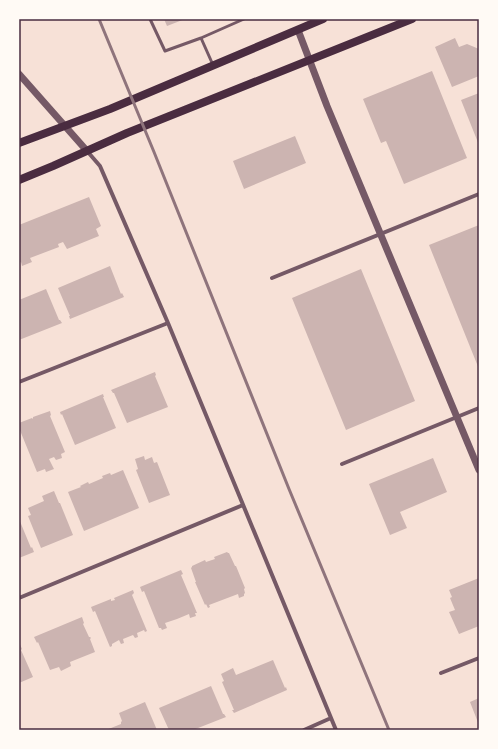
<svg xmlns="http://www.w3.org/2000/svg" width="498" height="749" font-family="'Work Sans',sans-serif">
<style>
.building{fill:#ccb4b1}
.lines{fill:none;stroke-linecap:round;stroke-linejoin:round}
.service{stroke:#755966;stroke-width:3}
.minor{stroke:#755966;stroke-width:4}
.tertiary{stroke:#755966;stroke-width:7}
.secondary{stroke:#4a2c40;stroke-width:8}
.rail{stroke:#8f747c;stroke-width:3}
.neatline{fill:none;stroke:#4a2c40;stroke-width:1.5}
</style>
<rect width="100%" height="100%" fill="#f7e1d7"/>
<!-- building -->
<path class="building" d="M164,19H185L167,26Z
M455,38L459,47L467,44L479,49V76L452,87L435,47Z
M432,71L467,158L404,184L386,141L381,143L363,99Z
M479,93V145L461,100Z
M295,136L306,163L244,189L233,161Z
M89,197L101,226L96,229L99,236L67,249L63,242L58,244L59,247L30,258L32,262L22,266L21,262L19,263V225Z
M479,225V369L429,245Z
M110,266L121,294L122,293L124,297L70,319L69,316H70L58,288Z
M361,269L415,401L346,430L292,298Z
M46,289L59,320H60L62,323L19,340V300Z
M155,372L156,375L155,376L168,407L127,423L114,393H113L111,390Z
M103,394L104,397H103L116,428L75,445L62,414L61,415L60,412Z
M50,411L51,415L50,416L65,452L61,454L62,458L56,460L54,457L49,459L54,469L46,472L45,469L37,472L19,428V423L32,418L33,419V417Z
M144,456L145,460L152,457L154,463L157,462L170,495L149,503L136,470L138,469L135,459Z
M433,458L447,492L400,512L407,528L390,535L369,484Z
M123,470L139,508L84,531L68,492L81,487L80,486L88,482L89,484L103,478L102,476L110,473L111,475Z
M54,491L59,503H60L73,535L41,548L28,516L31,515L28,508L44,501L42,496Z
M19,519L31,548L32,547L34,552L19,558Z
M227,552L228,553H229L235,566H236L245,588L244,589L245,593L244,594V596L239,598L238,594L209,605L210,607L208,608L206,604L205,605L195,582H196L191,568L192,567V566L205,560L206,562L215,559L214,557Z
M181,570L183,574L181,575L197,613H195L196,616L190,618L189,614L177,619L165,623L167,628L162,630L161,628H159L144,591L142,592L140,587Z
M479,578V626L459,634L449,612L455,610L450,598L452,597L449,590Z
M133,590L134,593L132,595L147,631L145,632L144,630L137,633L138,637L135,638L133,635L123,639L124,643L121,644L119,640L112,644V646L110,647L95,611L93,612L91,607L111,599V601L115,600L114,598Z
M82,617L84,623L83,624L89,637H90L91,638L90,639L95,652L70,662L71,666L61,671L59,667L50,670L38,642L37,643L34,637Z
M19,642L22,649L21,650L33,677L19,683Z
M273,660L285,688L286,687L287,690L234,713L232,710H234L222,682L224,681L221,674L233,668L236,675Z
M211,686L223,714H224L226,717L193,730H169L159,708Z
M479,698V725L470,702Z
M145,702L157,730H106L121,724V722L122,721L119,713Z"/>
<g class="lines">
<!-- service -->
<path class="service" d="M150,19L165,51L201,38L244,19
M201,38L213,65"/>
<!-- minor -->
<path class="minor" d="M87,151L100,166L168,323L336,730
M272,278L479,194
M19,382L168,323
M342,464L479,408
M19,598L243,505
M441,673L479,658
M304,730L331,718"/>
<!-- tertiary -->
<path class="tertiary" d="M298,30L327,106L479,470
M19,74L87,151"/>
<!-- secondary -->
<path class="secondary" d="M19,143L110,109L323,19
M19,180L53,166L127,133L412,19"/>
<!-- rail -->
<path class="rail" d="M99,19L154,152L289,489L389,730"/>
</g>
<!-- border -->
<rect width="498" height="749" fill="none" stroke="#fffaf5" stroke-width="40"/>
<rect x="20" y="20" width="458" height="709" class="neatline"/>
</svg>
